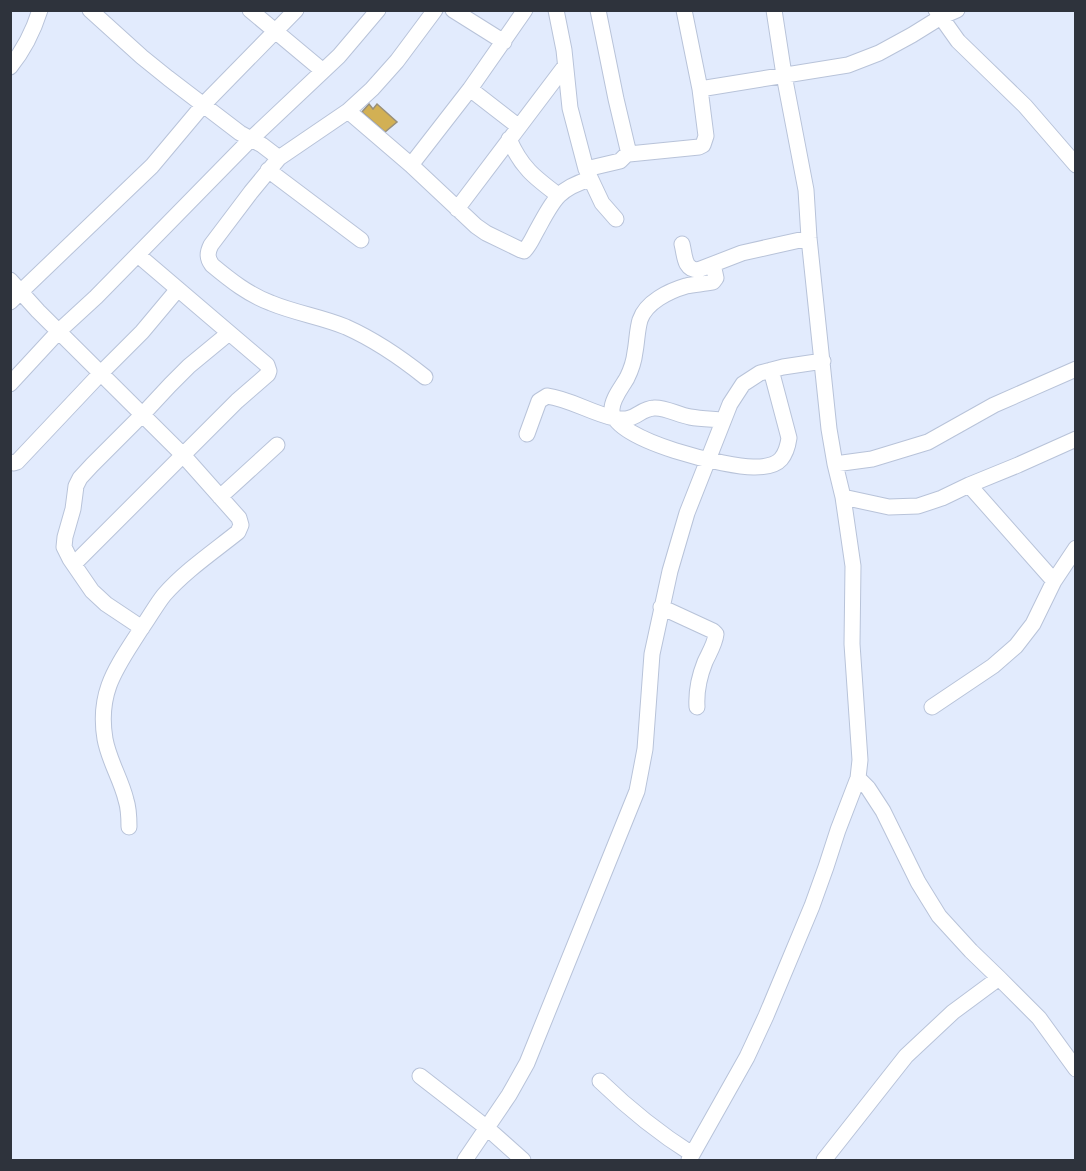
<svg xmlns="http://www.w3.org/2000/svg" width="1086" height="1171" font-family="'Roboto Serif',serif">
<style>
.building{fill:#d2b054;stroke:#99907a;stroke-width:1.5}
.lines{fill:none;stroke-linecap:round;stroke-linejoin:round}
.minor-casing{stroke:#b8c3d9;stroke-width:17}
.minor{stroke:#fff;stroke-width:15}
</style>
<rect width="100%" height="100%" fill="#e2ebfd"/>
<!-- building -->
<path class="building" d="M369,104L373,109L377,104L397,122L385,132L362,112Z"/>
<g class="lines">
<defs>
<path id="minor" d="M90,10L142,57L168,78L240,133L262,145L279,158
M250,10L323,71
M453,10L504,42
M556,10L564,50L570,108L586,169L602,203L616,219
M598,10L616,99L629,154
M684,10L700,89L848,65L879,53L912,35L941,17L957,10
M936,10L958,41L1025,106L1076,165
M10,67C24,50 33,32 40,10
M470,89L519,127
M348,111L411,165L476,226L486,233L521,250L524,251C530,245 533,237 537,230C553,201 557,189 590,179
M509,139C521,167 534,177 558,195
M411,165L470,89L525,10
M586,169L620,161L626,155L629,154L699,147L703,145L706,136L700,89
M268,170L361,240
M457,209L565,66
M682,244C685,256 684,270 698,270L742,253L809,238
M713,264L716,278L713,282C704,284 695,284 686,286C669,291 646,302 640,320C637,330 637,342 635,352C634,361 631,370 627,378C622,387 611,400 612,411C614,441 730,468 755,467C764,467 775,466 781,459C786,453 788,445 789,438L771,370
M10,280L38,311L183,455L239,518L241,525L238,532C213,552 185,571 164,595C156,605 149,618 141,629C117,667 97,691 105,739C109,761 121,779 126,800C129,809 129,818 129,827
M10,302L152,166L204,104L296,10
M425,377C400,357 375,340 346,327C322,317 295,313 271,303C249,295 230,280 212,265C207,258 207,253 211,245L251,192L279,158L348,111L372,89L397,61L435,10
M10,384L59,331L96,297L251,139L339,56L378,10
M527,434L539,401L547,396C570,399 591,413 614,418C636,423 638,409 654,408C665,407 678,415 690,417C701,419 712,419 723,420
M10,462L14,463L17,462L100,374L142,332L178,289
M835,464L872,459L928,442L994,405L1076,369
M969,485L1054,581
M220,497L277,445
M843,497L889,507L918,506L942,498L969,485L1018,465L1076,439
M74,564L237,401L268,374L269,371L267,365L138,255
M661,607L713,631L716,634C715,644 709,653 705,662C699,677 696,691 697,707
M142,628L106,604L92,591L70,559L64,547L65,537L73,509L76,486L80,478L92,465L143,414L170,385L189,366L229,333
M932,707L993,666L1016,646L1033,624L1054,581L1076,548
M858,778L868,788L883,811L918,882L939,916L971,951L999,978L1039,1018L1076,1069
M420,1076L487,1128L523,1160
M600,1081C629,1109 657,1132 692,1154
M465,1160L509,1095L527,1063L637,791L645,749L652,654L670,571L687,513L730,404L743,384L760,373L783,367L823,361
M689,1160L747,1057L766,1016L812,906L826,867L838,830L858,778L860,760L852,644L853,566L843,497L835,464L829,429L809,238L806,190L784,75L774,10
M824,1160L906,1056L953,1012L999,978"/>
</defs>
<!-- minor casing -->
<use href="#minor" class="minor-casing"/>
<!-- minor -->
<use href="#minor" class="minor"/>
</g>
<!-- border -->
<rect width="1086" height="1171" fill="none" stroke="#2e333c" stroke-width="24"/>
</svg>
